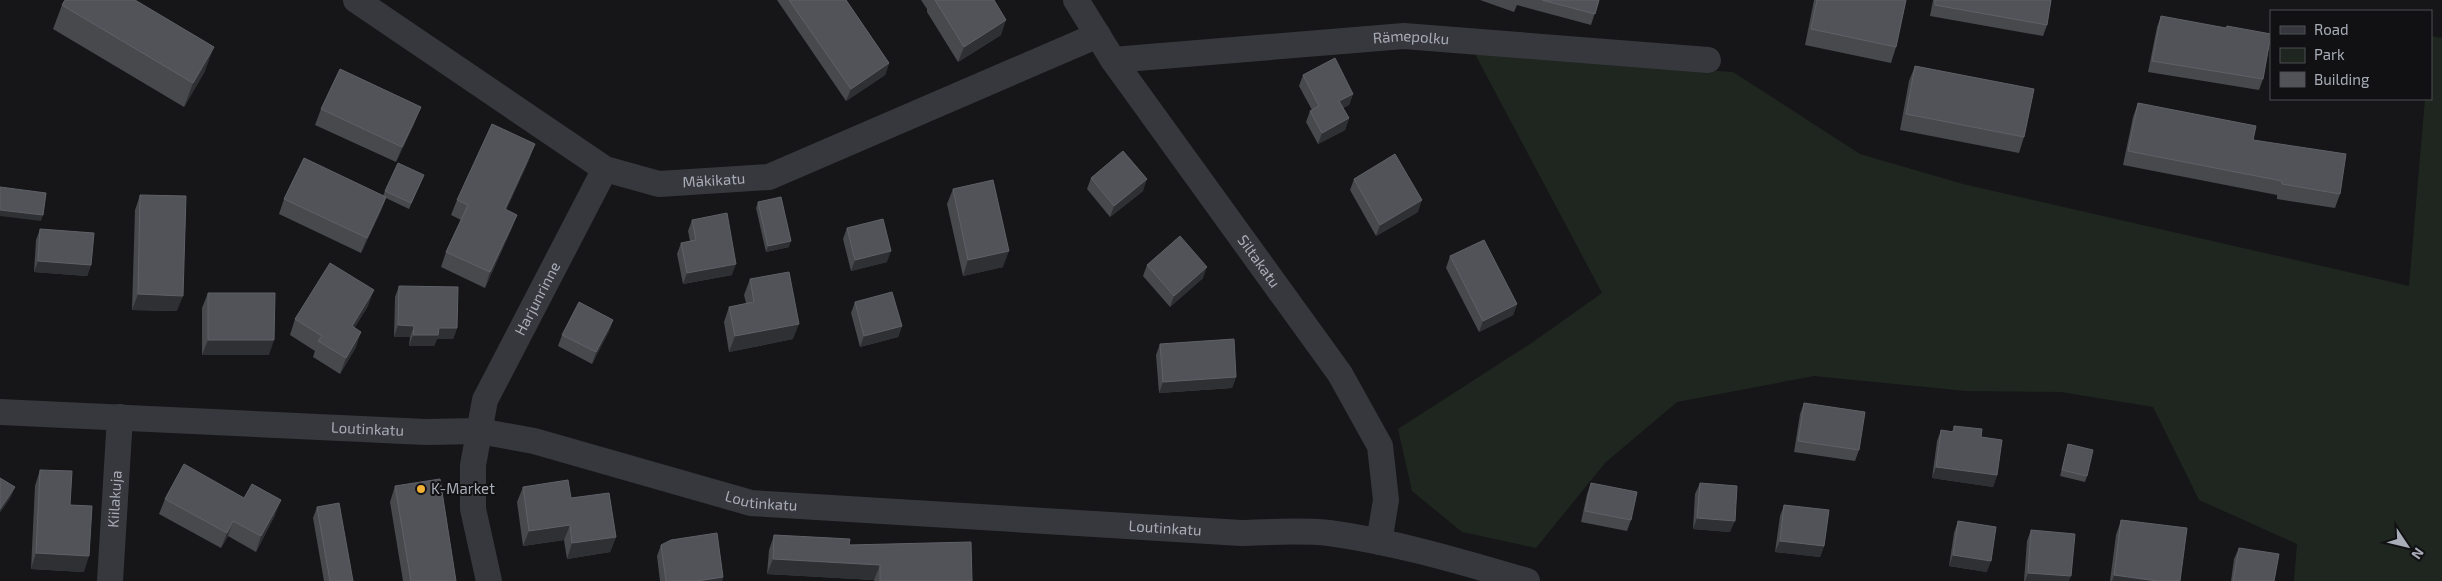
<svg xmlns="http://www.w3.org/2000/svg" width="2442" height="581" font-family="'Exo 2',sans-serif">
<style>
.green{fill:#1e261f}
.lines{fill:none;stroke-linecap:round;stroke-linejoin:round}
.minor{stroke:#37383d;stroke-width:26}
.wall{fill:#47494d}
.shaded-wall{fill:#2f3033}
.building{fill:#525359;stroke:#5f6168}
.poi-dot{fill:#f2b134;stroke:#111113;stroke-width:2}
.labels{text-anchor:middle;stroke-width:4;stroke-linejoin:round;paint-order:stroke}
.street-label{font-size:15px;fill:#a8adb8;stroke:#111113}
.poi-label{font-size:15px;fill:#a8adb8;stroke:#111113;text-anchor:start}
</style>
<rect width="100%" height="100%" fill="#161618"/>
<!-- green -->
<path class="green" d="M2431,36L2442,38V581H2294L2297,544L2199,500L2153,407L2061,392L1966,391L1814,376L1677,402L1605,463L1536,548L1462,532L1412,491L1398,429L1533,342L1602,293L1475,54L1733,72L1860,154L1963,184L2409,286L2425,99H2431Z"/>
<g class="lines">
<!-- minor -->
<g class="minor">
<path id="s1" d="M356,0L605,169L659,184L769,177L1098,35"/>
<path id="s2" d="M1076,0L1113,60L1340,374L1380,446L1386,500L1379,542"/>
<path id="s3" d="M1113,60L1404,36L1708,60"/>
<path id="s4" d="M0,412L426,432L479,431L534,441L751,503L1241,533C1270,532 1300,530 1329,533C1396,542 1462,562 1527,581"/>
<path id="s5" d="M110,581L120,417"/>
<path id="s6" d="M489,581L473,509V465L485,400L605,169"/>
</g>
</g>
<!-- wall -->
<path class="wall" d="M777,0H846L889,63L885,75L846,101Z
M921,0H994L1001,35L958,62L927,12V9Z
M1480,0H1599L1591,25L1517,5L1514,12Z
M1814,0H1906L1896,47L1891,63L1805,45Z
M1933,0H2051L2047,25L2043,36L1930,16Z
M62,5L205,71L184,107L53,29Z
M2161,16L2263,79L2259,90L2148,72L2157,27Z
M1915,66L2024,137L2019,153L1900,130L1909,81Z
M1303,75L1353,94L1349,105L1343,108L1349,118L1345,130L1318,144L1306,122L1310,111L1312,110L1299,86Z
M2138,103L2253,140L2340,194L2335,208L2277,199V195L2123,165L2133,117Z
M321,109L415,122L396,162L315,125Z
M529,160L506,210L517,215L511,230L485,288L441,267L446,252L461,220L451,215L457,200Z
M1091,178L1143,191L1110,217L1087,189Z
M1354,179L1418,212L1376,236L1350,190Z
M422,180L409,209L386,198L380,213L361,253L279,214L284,199L383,196L385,191Z
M953,189L1003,267L963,276L947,204Z
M140,195L177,311L132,310L135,210Z
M758,202L789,247L766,252L756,208Z
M692,220L732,275L683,284L677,254L681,243L690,241L688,231Z
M847,228L887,262L851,271L843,239Z
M40,229L91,265L87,276L34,272L36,240Z
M1450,256L1517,304L1513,315L1479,332L1446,268Z
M1147,265L1203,278L1170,307L1143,276Z
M750,279L793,339L729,352L724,322L729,307L746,303L744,295Z
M399,286L457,328L453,339H437L434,346H409L410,337H394L395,297Z
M208,293L269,355H202V308Z
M855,302L902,326L898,337L860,347L851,313Z
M368,306L354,328L356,347L340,374L313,357L315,351L290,335L295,319Z
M613,320L609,331L592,364L558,346L562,335Z
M1160,344L1236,377L1232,388L1159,393L1156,355Z
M1804,403L1859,450L1855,461L1794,452L1800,414Z
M1954,426L1981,437L1997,475L1993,487L1932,478L1937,441L1941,430L1952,432Z
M2068,444L2087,476L2085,482L2060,476Z
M40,470L70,505L84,572L31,569L35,486Z
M1591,483L1631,520L1627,531L1581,522L1587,494Z
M1700,483L1730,532L1693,529L1695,494Z
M395,486L456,581H403L390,502Z
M523,487L571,498L616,537L610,552L567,559L564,540L523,546L517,502Z
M165,499L275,515L256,552L228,536L221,548L159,514Z
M1784,505L1824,546L1820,557L1775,552L1780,516Z
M317,507L353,581H324L313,518Z
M2121,520L2180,581H2110L2116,535Z
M1958,521L1987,572L1949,566L1954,533Z
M2031,530L2069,581H2024L2027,541Z
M774,535L849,545L972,581H874V580L767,574L769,550Z
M661,545L723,577L722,581H660L657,556Z
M2239,548L2274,581H2231L2234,559Z"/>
<!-- shaded-wall -->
<path class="shaded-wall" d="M1006,20L1001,35L958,62L964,47Z
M214,47L205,71L184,107L193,83Z
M889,63L885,75L846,101L851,89Z
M1353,94L1349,105L1335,112L1339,101Z
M421,107L415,122L396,162L402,147Z
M1349,118L1345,130L1318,144L1322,133Z
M535,144L529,160L499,225L505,209Z
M1147,179L1143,191L1110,217L1114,206Z
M386,197L380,213L361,253L367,238Z
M1422,200L1418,212L1376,236L1380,225Z
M0,210L43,215L41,221L0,216Z
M517,215L511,230L485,288L490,272Z
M791,241L789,247L766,252L768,246Z
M891,251L887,262L851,271L855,260Z
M1009,251L1003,267L963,276L968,260Z
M38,261L91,265L87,276L34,272Z
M736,264L732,275L683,284L687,273Z
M1207,267L1203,278L1170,307L1174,296Z
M374,290L368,306L346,342L352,326Z
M138,294L183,296L177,311L132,310Z
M1517,304L1513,315L1479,332L1483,321Z
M613,320L609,331L592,364L596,352Z
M799,324L793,339L729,352L735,336Z
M398,325L414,326L410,337H394Z
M902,326L898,337L860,347L864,336Z
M439,328H457L453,339H437L434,346H409L413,335Z
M361,332L356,347L340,374L346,358Z
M208,340H274L269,355H202Z
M1236,377L1232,388L1159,393L1163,382Z
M1936,467L1997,475L1993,487L1932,478Z
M15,487L11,497L0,513V509Z
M281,500L275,515L256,552L261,536Z
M1697,518L1735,521L1730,532L1693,529Z
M233,521L228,536L221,548L227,533Z
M570,525L564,540L523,546L529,531Z
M616,537L610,552L567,559L572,543Z
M1780,541L1824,546L1820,557L1775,552Z
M36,553L89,556L84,572L31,569Z
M1953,555L1991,561L1987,572L1949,566Z
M773,559L880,565L874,580L767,574Z
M2028,573L2071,576L2069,581H2025Z
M2114,575L2157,581H2112Z
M723,577L722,581H697Z"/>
<!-- building -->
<path class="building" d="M65,0H135L214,47L193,83L62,5Z
M789,0H846L889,63L851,89Z
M935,0H994L1006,20L964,47Z
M1542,0H1599L1595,14Z
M1817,0H1906L1896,47L1811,29Z
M1935,0H2051L2047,25L1935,5Z
M2161,16L2226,28L2227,26L2271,34L2263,79L2152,61Z
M1335,58L1353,94L1339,101L1349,118L1322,133L1310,111L1319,106L1303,75Z
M1915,66L2034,89L2024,137L1906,114Z
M340,69L421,107L402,147L321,109Z
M2138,103L2256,126L2253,140L2346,154L2340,194L2282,184V181L2128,151Z
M492,124L535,144L505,209L517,215L490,272L446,252L468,205L457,200Z
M1123,151L1147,179L1114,206L1091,178Z
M1395,154L1422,200L1380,225L1354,179Z
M304,158L386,197L367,238L284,199Z
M398,163L424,175L411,203L385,191Z
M993,180L1009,251L968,260L953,189Z
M0,187L46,193L43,215L0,210Z
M140,195L186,196L183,296L138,294Z
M781,197L791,241L768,246L758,202Z
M727,213L736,264L687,273L681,243L696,240L692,220Z
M883,219L891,251L855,260L847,228Z
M40,229L94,233L91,265L38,261Z
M1180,236L1207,267L1174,296L1147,265Z
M1484,240L1517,304L1483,321L1450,256Z
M330,263L374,290L352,326L361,332L346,358L318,341L322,336L295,319Z
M789,272L799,324L735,336L729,307L754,302L750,279Z
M399,286L458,287L457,328H439L438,335H413L414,326L398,325Z
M892,292L902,326L864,336L855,302Z
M208,293H275L274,340H208Z
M579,302L613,320L596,352L562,335Z
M1234,339L1236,377L1163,382L1160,344Z
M1804,403L1865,412L1859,450L1798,441Z
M1954,426L1982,429L1981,437L2002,440L1997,475L1936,467L1941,430L1954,432Z
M2068,444L2093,450L2087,476L2062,470Z
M184,464L244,498L252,484L281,500L261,536L233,521L227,533L165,499Z
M40,470L72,471L70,505L92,506L89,556L36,553Z
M0,478L15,487L0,509Z
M440,479L456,581H411L395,486Z
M568,480L571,498L609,493L616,537L572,543L570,525L529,531L523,487Z
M1591,483L1637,492L1631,520L1585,511Z
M1700,483L1737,486L1735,521L1697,518Z
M339,503L353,581H330L317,507Z
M1784,505L1829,510L1824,546L1780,541Z
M2121,520L2187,528L2180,581H2157L2114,575Z
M1958,521L1996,527L1991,561L1953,555Z
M2031,530L2075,534L2071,576L2028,573Z
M717,533L723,577L697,581H666L661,545L671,540Z
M774,535L850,539L849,545L971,542L972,581H880V565L773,559Z
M2239,548L2279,554L2274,581H2233Z"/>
<!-- markers -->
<circle class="poi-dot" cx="421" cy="489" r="5"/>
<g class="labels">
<!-- street labels -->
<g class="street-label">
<text dy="5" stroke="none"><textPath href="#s3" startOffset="299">Rämepolku</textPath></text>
<text dy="5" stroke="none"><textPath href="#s1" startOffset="412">Mäkikatu</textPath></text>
<text dy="5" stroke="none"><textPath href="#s2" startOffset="319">Siltakatu</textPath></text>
<text dy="5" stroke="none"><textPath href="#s6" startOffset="298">Harjunrinne</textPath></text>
<text dy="5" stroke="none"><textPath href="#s4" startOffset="368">Loutinkatu</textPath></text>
<text dy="5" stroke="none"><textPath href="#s5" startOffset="82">Kiilakuja</textPath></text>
<text dy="5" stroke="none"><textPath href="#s4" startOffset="771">Loutinkatu</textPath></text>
<text dy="5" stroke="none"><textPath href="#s4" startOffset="1176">Loutinkatu</textPath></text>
</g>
<!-- poi labels -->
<g class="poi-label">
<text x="431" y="494">K-Market</text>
</g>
</g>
<!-- legend -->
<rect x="2270" y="10" width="162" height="90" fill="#111113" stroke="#4d4f55"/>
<rect x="2280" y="26" width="25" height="8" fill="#37383d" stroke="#4d4f55"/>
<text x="2314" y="35" font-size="15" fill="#a8adb8">Road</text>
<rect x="2280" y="48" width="25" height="15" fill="#1e261f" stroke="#4d4f55"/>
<text x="2314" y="60" font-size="15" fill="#a8adb8">Park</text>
<rect x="2280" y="72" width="25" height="15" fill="#525359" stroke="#4d4f55"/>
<text x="2314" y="85" font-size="15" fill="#a8adb8">Building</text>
<!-- north arrow -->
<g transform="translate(2407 546) rotate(125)" stroke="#111113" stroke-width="4" paint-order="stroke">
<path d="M0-4L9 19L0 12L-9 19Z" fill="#a8adb8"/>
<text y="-8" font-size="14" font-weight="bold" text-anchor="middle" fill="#a8adb8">N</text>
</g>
</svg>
